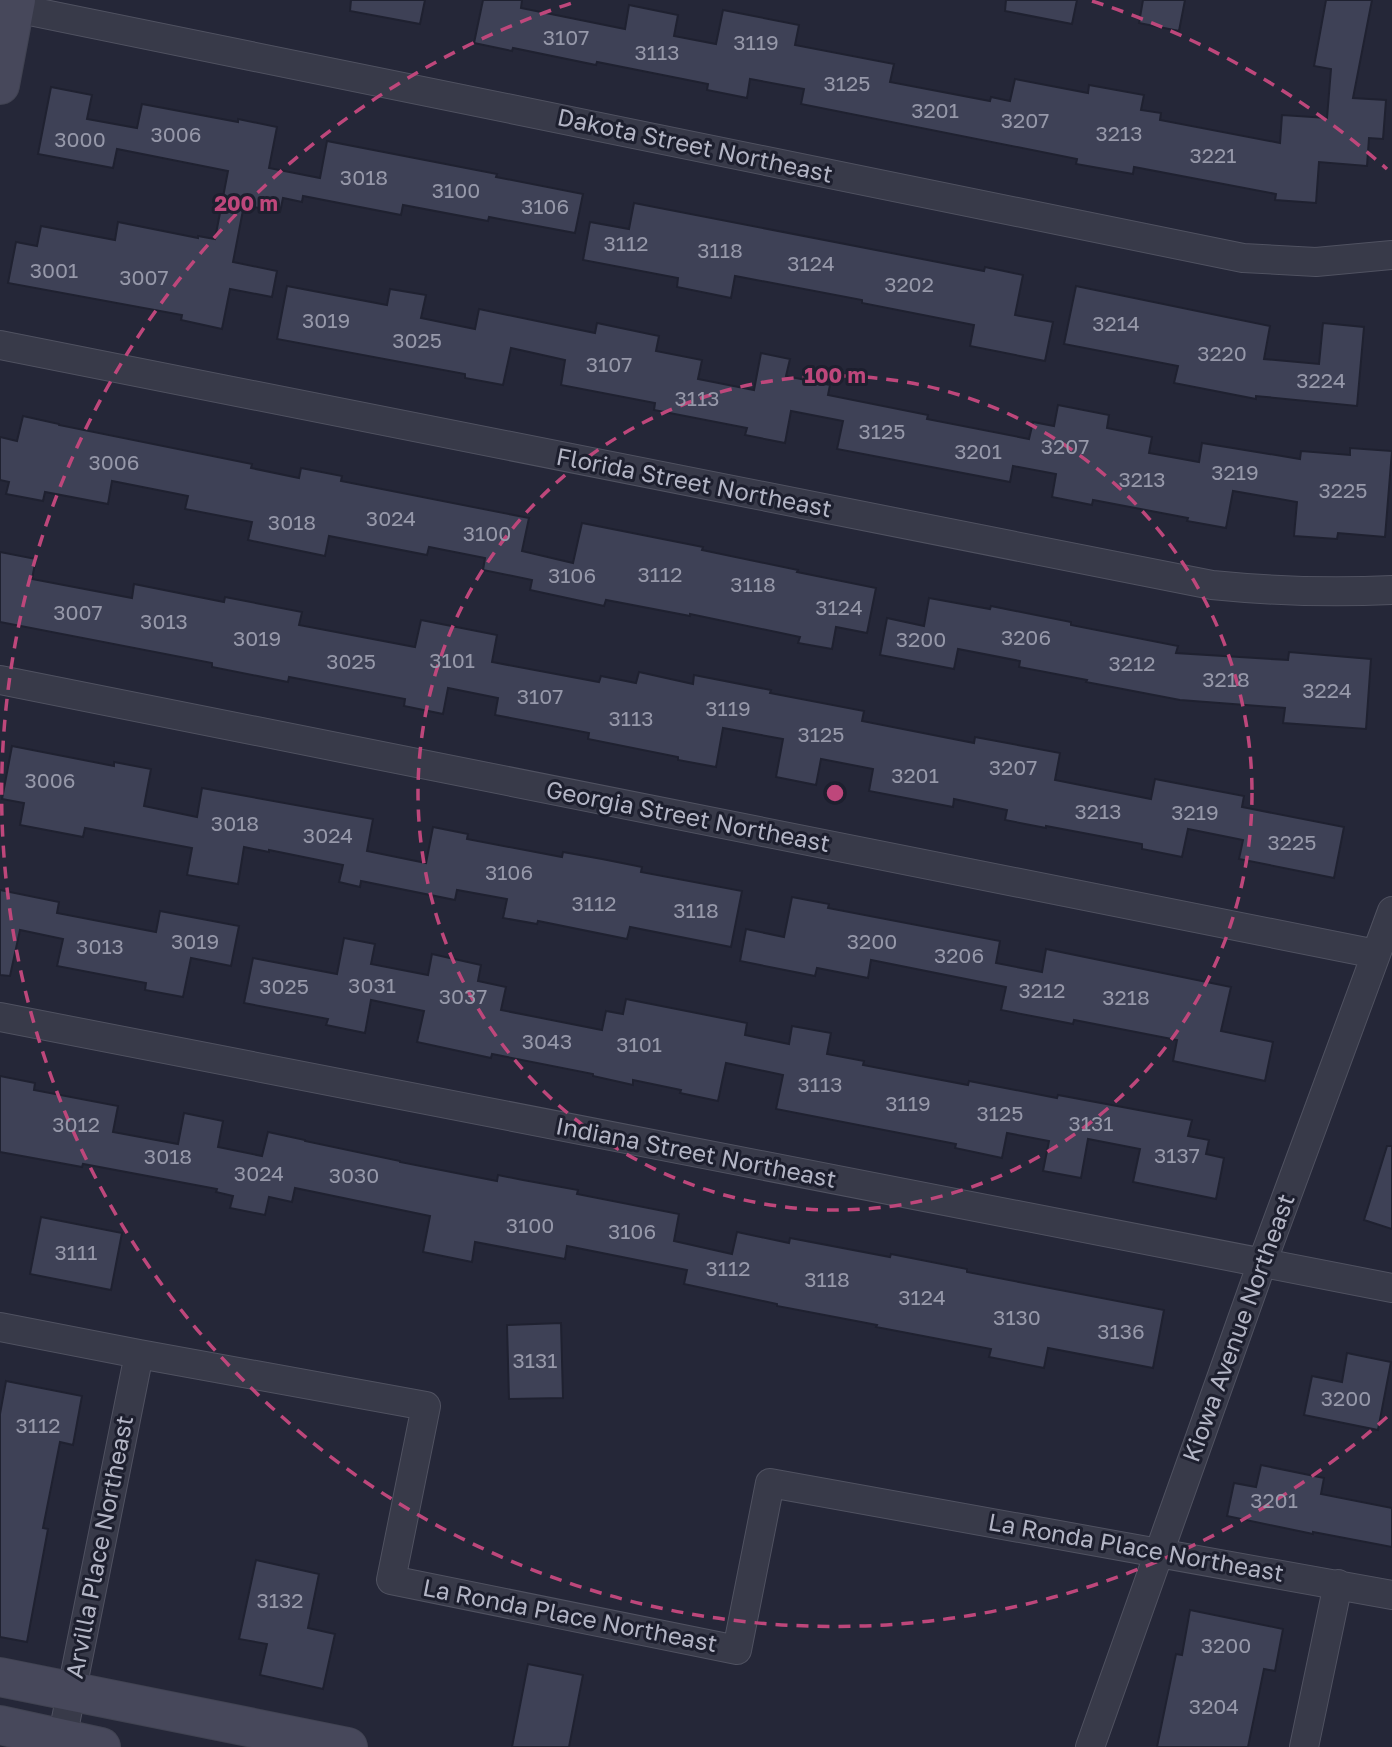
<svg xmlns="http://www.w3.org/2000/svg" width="1392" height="1747" font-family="'Golos Text',sans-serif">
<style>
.building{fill:#3e4156;stroke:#1f2130;stroke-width:2}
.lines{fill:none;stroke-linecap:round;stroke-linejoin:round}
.street-casing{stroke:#505261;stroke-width:30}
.secondary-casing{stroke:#414352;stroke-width:40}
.street{stroke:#383a49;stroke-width:28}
.secondary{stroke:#47485b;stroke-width:38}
.ring{fill:none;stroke:#be477b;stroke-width:3.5;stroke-dasharray:12 9}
.labels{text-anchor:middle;stroke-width:6;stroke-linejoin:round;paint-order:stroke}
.number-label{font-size:21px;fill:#9698a9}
.street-label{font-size:24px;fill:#b3b5c5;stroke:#1d1f2e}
.centre{fill:#be477b;stroke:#1d1f2e;stroke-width:3.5}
.ring-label{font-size:21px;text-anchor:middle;font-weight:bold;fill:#be477b;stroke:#1d1f2e;stroke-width:6;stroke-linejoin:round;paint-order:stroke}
</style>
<rect width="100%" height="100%" fill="#252738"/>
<!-- building -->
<path class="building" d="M351,0H425L420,24L350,11Z
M483,0H522L521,8L625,29L629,5L678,15L674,36L716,44L723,10L799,25L795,45L894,64L890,82L990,101L991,97L1010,101L1015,79L1088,93L1089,85L1144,95L1141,110L1161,113L1160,120L1280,143L1282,115L1327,118L1331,69L1314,66L1326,0H1372L1353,98L1386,100L1383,139L1369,138L1367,166L1319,162L1316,203L1275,200L1276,194L1134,167L1133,174L1076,164L1077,159L801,104L804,89L750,79L747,98L707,90L708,84L597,62L596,65L513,48L512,51L474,43Z
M1006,0H1077L1072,24L1005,11Z
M1143,0H1185L1179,31L1139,23Z
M51,87L92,95L87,119L137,128L142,104L238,122V119L277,127L269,168L320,178L327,141L497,174L496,177L583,194L575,233L489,217L488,221L403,205L401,215L303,196L302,202L283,198L280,212L244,205L233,262L277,271L272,297L230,289L222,329L181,320L182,315L8,283L16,242L37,246L41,226L115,240L118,222L198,238V236L215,239L228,171L117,149L113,168L38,154Z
M634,203L984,271L985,267L1023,275L1015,315L1053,322L1045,361L970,346L974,325L862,303V300L735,276L731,298L677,287L678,278L583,260L590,222L629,229Z
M287,286L387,305L390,289L426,295L421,318L475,329L479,309L595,333L597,323L659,336L656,351L702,360L698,379L754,390L761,353L790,359L786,376L830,385L828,395L928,415L927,419L1029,439L1033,422L1054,426L1058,405L1109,415L1107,428L1152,437L1149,453L1199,462L1202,443L1300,459L1301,451L1350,455V448L1392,451L1385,537L1338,533L1337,539L1294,536L1297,502L1233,491L1226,528L1187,521L1188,518L1093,500L1092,505L1052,497L1056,474L1013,466L1010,482L837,449L843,421L791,411L785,443L745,435L747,428L654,410L655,403L561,385L565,360L511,348L503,385L465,378V374L277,339Z
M1076,286L1270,326L1264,359L1319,364L1323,323L1364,327L1357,406L1256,396V399L1174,383L1178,366L1064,344Z
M23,416L59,424V425L252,464L251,468L299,478L301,468L342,476L341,481L529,518L522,551L573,563L582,523L703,547L702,550L798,570L797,572L876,588L867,633L836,627L832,649L798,643L800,637L690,614V616L606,600L604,606L530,590L532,580L483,570L485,558L429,547L427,555L329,536L325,556L248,540L252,522L185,509L188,496L112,481L108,504L45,492L43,501L6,494L9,482L0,480V437L17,441Z
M0,552L36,559L32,579L132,598L134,584L224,602L225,597L302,612L299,625L415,647L421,620L497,635L492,662L599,682L601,676L636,683L639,672L693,684L694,675L771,690L770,693L864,711L862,721L974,743L975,737L1060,753L1055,780L1151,799L1155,779L1244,796L1242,807L1344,827L1334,878L1239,859L1243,840L1188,829L1182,857L1142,849V844L1046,826V828L1005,820L1007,810L954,799L953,807L869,791L873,769L821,759L816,785L776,777L783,739L723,728L716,767L678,760V757L588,739L589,733L495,715L498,698L448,688L443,714L404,706L405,699L289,677L288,682L212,667V663L0,622Z
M929,598L990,609L991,606L1071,622V625L1178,646L1176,653L1288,660L1289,652L1371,659L1366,729L1283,723L1285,708L1180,700L1086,682L1087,680L1019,667L1020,661L958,649L954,669L880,655L887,618L924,626Z
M12,746L114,766V762L151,769L144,806L197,817L202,788L373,819L367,851L426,863L433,827L468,834L467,839L562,857L563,852L602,859L642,867L641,872L742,891L731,947L630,927L627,939L538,921L537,924L503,918L507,899L457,890L455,900L361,881L360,887L339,882L343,865L269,850V852L244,847L238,884L187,875L192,848L85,828L83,837L20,825L24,803L2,799Z
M0,890L59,902L57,913L156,932L160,911L239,926L231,966L191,958L183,997L145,990L146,983L57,966L63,939L20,930L10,976L0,975Z
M792,897L829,904L828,908L1000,941L996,963L1042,972L1046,949L1231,987L1221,1031L1273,1042L1265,1081L1173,1061L1177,1040L1074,1020L1073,1024L1001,1010L1006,987L871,960L868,978L817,968L815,976L740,961L746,929L784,937Z
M344,938L375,944L371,964L428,975L432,954L481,965L478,981L506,987L501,1010L602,1030L606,1011L623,1014L626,999L747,1023L745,1035L789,1044L792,1026L831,1033L827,1054L864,1061L863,1065L968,1085L969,1081L1057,1098L1058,1095L1192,1120L1188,1136L1209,1140L1206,1154L1224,1158L1216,1199L1133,1182L1140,1149L1088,1139L1081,1178L1043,1171L1049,1141L1007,1133L1002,1158L955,1148L956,1144L776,1109L783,1075L726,1063L718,1101L680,1093L681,1090L633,1080V1085L593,1076V1074L492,1054L491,1058L417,1042L424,1011L371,1000L365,1033L326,1025L328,1019L244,1003L253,958L337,974Z
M0,1076L35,1083L34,1090L118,1106L113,1132L178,1144L184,1113L223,1121L218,1147L262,1156L268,1132L305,1140V1141L400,1161V1162L497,1181L498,1175L523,1180L578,1190L577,1194L679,1214L674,1241L732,1254L737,1232L789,1243L790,1238L890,1257L891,1254L967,1269V1272L1164,1310L1153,1368L1048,1348L1044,1368L989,1357L991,1349L876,1327L877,1325L777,1306V1304L684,1284L687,1270L567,1246L565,1259L475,1242L472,1262L423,1252L430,1216L295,1188L292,1202L269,1197L265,1215L230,1208L233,1196L216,1192L217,1189L83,1164L82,1167L0,1152Z
M1387,1146H1392V1229L1364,1220Z
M41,1217L122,1233L111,1290L30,1274Z
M561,1323L563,1398L509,1399L507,1325Z
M1347,1353L1391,1362L1378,1430L1304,1415L1312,1376L1342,1382Z
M6,1381L82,1396L73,1445L60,1442L43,1528L48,1529L27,1642L0,1637V1414Z
M1261,1465L1324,1478L1321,1494L1392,1508V1547L1313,1532V1534L1227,1516L1234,1483L1256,1487Z
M256,1560L319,1574L308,1628L335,1634L323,1689L260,1675L267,1644L239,1639Z
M1190,1610L1283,1629L1275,1671L1264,1669L1248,1747H1157L1176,1654L1182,1655Z
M528,1664L583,1675L569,1747H512Z"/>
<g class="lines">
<defs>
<path id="street" d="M0,5L1243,258L1316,262L1392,255
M0,345L1212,585C1272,591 1332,593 1392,590
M0,680L1376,954
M0,1017L1392,1288
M0,1327L139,1354L426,1406L391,1580L737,1650L770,1483L1392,1595
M62,1739L139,1354
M1090,1747L1262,1263L1392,911
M1304,1747L1338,1584"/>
<path id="secondary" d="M0,85L16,0
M0,1677L348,1747
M0,1725L101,1747"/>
</defs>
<!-- street casing -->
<use href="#street" class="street-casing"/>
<!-- secondary casing -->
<use href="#secondary" class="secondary-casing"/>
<!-- street -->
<use href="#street" class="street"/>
<!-- secondary -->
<use href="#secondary" class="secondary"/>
</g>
<!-- distance rings -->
<g class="ring">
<circle cx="835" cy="793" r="417"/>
<path d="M1387 1417A833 833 0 1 1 578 1M1092 1A833 833 0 0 1 1387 169"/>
</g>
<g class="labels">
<!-- number labels -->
<g class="number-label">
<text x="566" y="45">3107</text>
<text x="756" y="50">3119</text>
<text x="657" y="60">3113</text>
<text x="847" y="91">3125</text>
<text x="935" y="118">3201</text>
<text x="1025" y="128">3207</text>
<text x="1119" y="141">3213</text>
<text x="176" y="142">3006</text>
<text x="80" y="147">3000</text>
<text x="1213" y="163">3221</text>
<text x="364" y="185">3018</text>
<text x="456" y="198">3100</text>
<text x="545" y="214">3106</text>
<text x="626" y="251">3112</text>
<text x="720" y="258">3118</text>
<text x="811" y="271">3124</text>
<text x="54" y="278">3001</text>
<text x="144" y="285">3007</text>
<text x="909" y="292">3202</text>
<text x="326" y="328">3019</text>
<text x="1116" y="331">3214</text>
<text x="417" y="348">3025</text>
<text x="1222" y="361">3220</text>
<text x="609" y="372">3107</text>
<text x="1321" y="388">3224</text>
<text x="697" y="406">3113</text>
<text x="882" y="439">3125</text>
<text x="1065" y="454">3207</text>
<text x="978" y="459">3201</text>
<text x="114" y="470">3006</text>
<text x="1235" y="480">3219</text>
<text x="1142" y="487">3213</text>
<text x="1343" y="498">3225</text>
<text x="391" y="526">3024</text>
<text x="292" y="530">3018</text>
<text x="487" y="541">3100</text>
<text x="660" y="582">3112</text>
<text x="572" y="583">3106</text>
<text x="753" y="592">3118</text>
<text x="839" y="615">3124</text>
<text x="78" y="620">3007</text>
<text x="164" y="629">3013</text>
<text x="1026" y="645">3206</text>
<text x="257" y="646">3019</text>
<text x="921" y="647">3200</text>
<text x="452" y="668">3101</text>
<text x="351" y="669">3025</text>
<text x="1132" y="671">3212</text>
<text x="1226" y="687">3218</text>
<text x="1327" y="698">3224</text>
<text x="540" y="704">3107</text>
<text x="728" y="716">3119</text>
<text x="631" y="726">3113</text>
<text x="821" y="742">3125</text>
<text x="1013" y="775">3207</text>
<text x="915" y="783">3201</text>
<text x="50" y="788">3006</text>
<text x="1098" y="819">3213</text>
<text x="1195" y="820">3219</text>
<text x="235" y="831">3018</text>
<text x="328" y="843">3024</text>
<text x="1292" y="850">3225</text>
<text x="509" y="880">3106</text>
<text x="594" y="911">3112</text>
<text x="696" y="918">3118</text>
<text x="195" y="949">3019</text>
<text x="872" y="949">3200</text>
<text x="100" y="954">3013</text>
<text x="959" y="963">3206</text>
<text x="372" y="993">3031</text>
<text x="284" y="994">3025</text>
<text x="1042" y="998">3212</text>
<text x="463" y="1004">3037</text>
<text x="1126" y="1005">3218</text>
<text x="547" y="1049">3043</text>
<text x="639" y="1052">3101</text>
<text x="820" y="1092">3113</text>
<text x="908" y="1111">3119</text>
<text x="1000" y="1121">3125</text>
<text x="1091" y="1131">3131</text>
<text x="76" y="1132">3012</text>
<text x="1177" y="1163">3137</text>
<text x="168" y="1164">3018</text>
<text x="259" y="1181">3024</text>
<text x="354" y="1183">3030</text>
<text x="530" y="1233">3100</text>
<text x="632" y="1239">3106</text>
<text x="76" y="1260">3111</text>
<text x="728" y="1276">3112</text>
<text x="827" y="1287">3118</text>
<text x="922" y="1305">3124</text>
<text x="1017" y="1325">3130</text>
<text x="1121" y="1339">3136</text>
<text x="535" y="1368">3131</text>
<text x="1346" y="1406">3200</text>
<text x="38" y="1433">3112</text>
<text x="1274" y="1508">3201</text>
<text x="280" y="1608">3132</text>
<text x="1226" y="1653">3200</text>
<text x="1214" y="1714">3204</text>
</g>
<!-- street labels -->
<g class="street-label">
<text transform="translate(695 146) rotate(12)" y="8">Dakota Street Northeast</text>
<text transform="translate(694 483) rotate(11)" y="8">Florida Street Northeast</text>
<text transform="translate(688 817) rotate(11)" y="8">Georgia Street Northeast</text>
<text transform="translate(696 1153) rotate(11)" y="8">Indiana Street Northeast</text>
<text transform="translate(1239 1328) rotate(-70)" y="8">Kiowa Avenue Northeast</text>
<text transform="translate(100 1547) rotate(-79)" y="8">Arvilla Place Northeast</text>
<text transform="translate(1136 1548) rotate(10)" y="8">La Ronda Place Northeast</text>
<text transform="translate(570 1616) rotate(11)" y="8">La Ronda Place Northeast</text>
</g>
</g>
<circle cx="835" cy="793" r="10" class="centre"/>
<g class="ring-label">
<text x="246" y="211">200 m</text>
<text x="835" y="383">100 m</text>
</g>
</svg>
